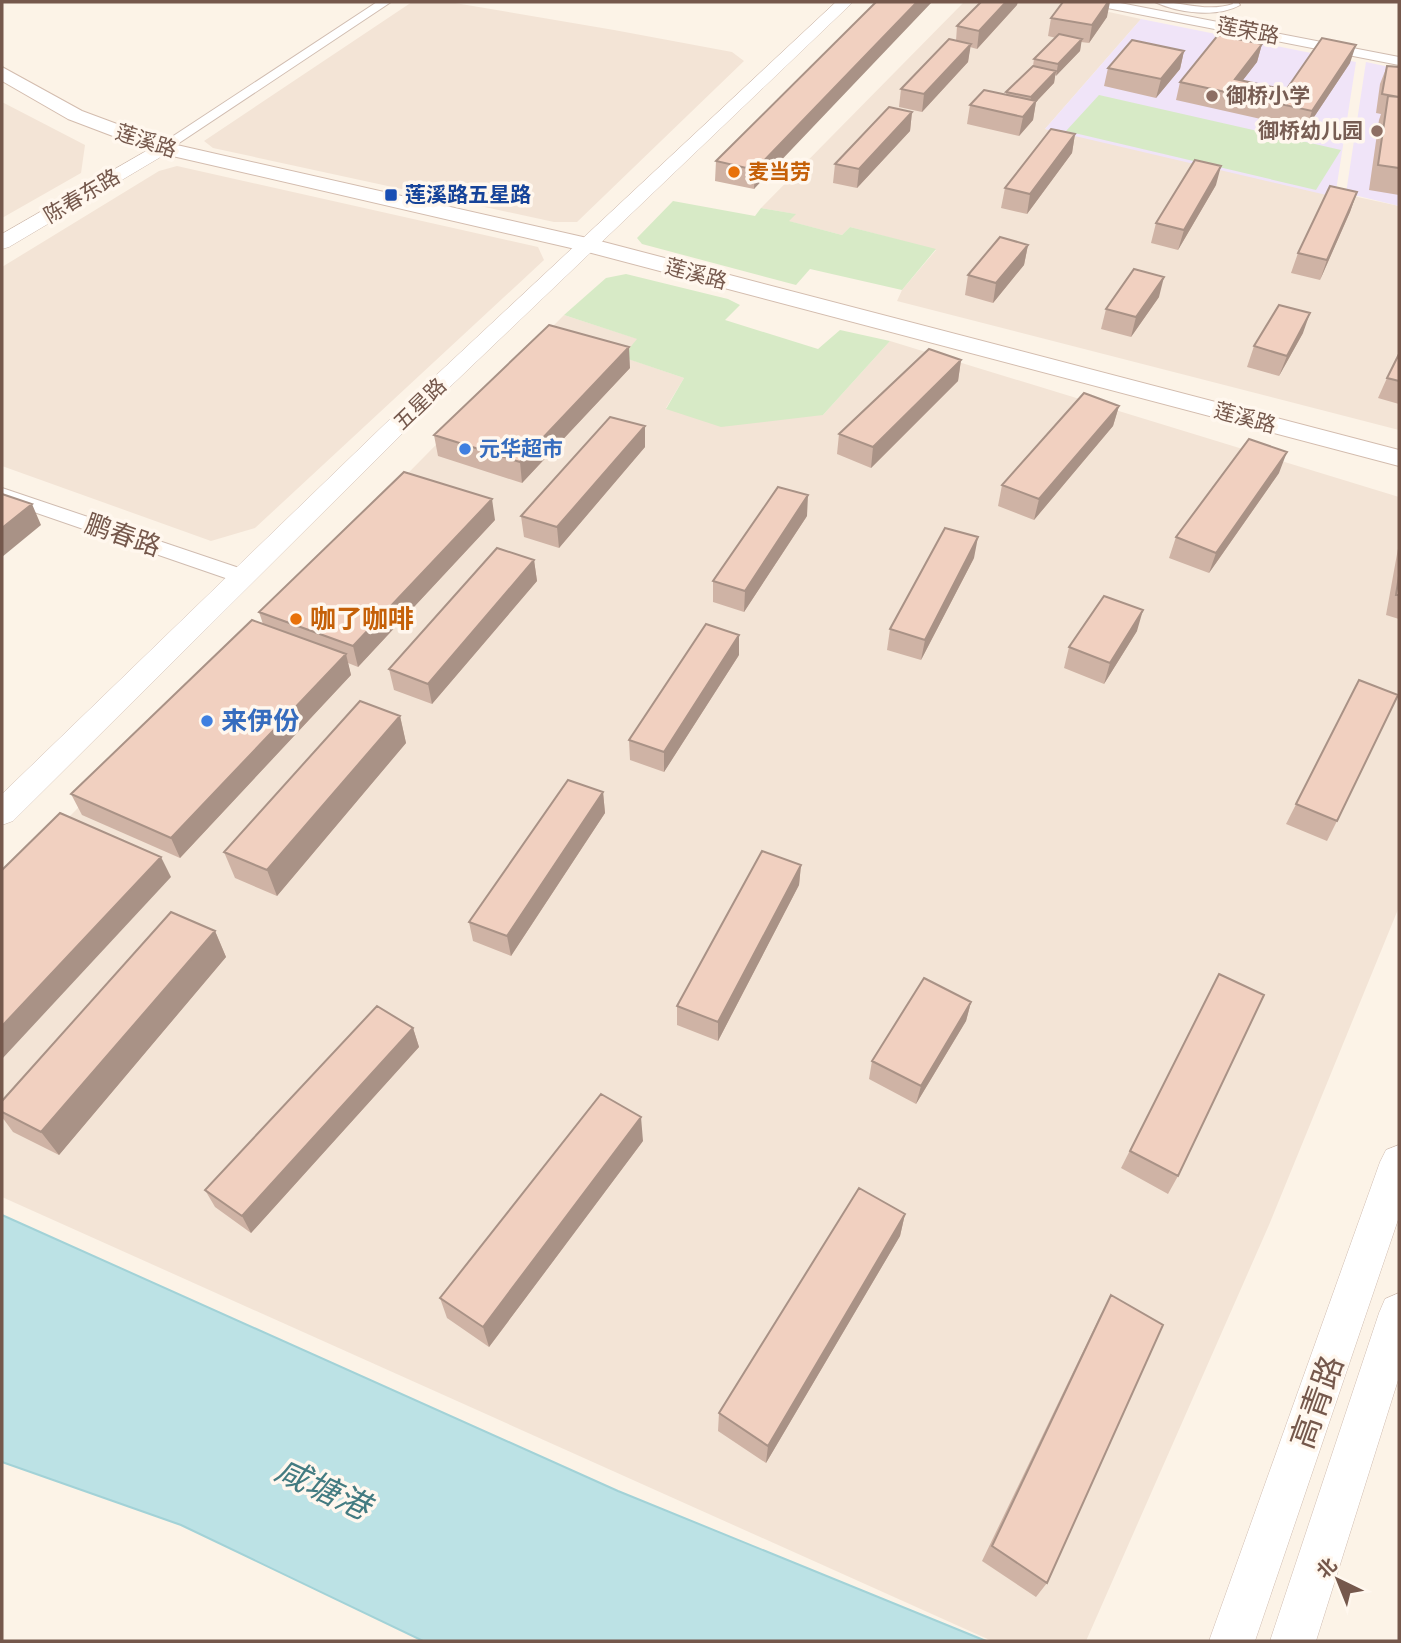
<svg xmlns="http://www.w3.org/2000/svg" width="1401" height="1643" font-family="'Sofia Sans Condensed','Noto Sans SC',sans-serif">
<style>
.residential{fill:#f3e4d6}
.education{fill:#f0e4f8}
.green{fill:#d7eac6}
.water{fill:#bce2e5;stroke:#a2d2d7;stroke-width:2}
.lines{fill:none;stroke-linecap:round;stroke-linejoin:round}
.service-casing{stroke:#d0bcb0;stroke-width:2}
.minor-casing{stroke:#d0bcb0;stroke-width:2}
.tertiary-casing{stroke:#d0bcb0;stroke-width:1}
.secondary-casing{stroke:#d3bcae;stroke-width:2}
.service{fill:#fff;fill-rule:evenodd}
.minor{fill:#fff;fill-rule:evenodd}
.tertiary{fill:#fff;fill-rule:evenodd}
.secondary{fill:#fff;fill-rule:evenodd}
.wall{fill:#cfb3a5}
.shaded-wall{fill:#a99286}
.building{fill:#f1d0c0;stroke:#a99286;stroke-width:2}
.education-dot{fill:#8d6e63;stroke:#fff7ee;stroke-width:2.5}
.food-dot{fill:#e8710a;stroke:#fff7ee;stroke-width:2.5}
.transit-dot{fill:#1a4fb4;stroke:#fff7ee;stroke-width:2.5}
.shop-dot{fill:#3f7fe0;stroke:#fff7ee;stroke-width:2.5}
.labels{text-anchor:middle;stroke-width:7;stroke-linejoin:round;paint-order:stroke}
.far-street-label{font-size:21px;fill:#75584c;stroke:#fff7ee}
.far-education-label{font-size:21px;font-weight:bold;fill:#785e54;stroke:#fff7ee;text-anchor:start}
.far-food-label{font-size:21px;font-weight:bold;fill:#c56008;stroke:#fff7ee;text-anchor:start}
.far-transit-label{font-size:21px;font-weight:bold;fill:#164399;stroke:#fff7ee;text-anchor:start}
.far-shop-label{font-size:21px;font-weight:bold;fill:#366cbe;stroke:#fff7ee;text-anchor:start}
.street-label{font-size:26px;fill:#75584c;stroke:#fff7ee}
.food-label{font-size:26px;font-weight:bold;fill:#c56008;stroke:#fff7ee;text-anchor:start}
.shop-label{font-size:26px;font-weight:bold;fill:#366cbe;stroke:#fff7ee;text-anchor:start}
.near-street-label{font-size:32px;fill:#75584c;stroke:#fff7ee}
.near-water-label{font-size:33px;font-style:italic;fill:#437b81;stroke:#fff7ee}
</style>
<rect width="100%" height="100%" fill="#fcf3e7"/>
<!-- residential -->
<path class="residential" d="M412,2H449L614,30L732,52L744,61L577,222H554L213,148L204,141Z
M964,2H1063L1141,19L1045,129L1399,206V430L897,301L902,290L936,250L850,227L842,235L788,221L795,214L761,208Z
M2,102L85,145L81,173L2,218Z
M177,166L538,247L544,260L255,528L211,541L2,466V267L159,171Z
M564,315L638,339L623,357L684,378L666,408L823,415L890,341L1399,497V907L1269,1225L1086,1641H992L2,1197V885Z"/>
<!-- education -->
<path class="education" d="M1141,19L1356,62L1335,197L1045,129Z
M1366,62L1399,69V206L1346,193Z"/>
<!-- green -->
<path class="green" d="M1099,95L1341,150L1316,190L1066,131Z
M673,201L755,216L761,208L796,214L789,221L842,235L850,227L936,249L902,290L810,269L796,285L642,244L637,238Z
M626,274L728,299L740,305L725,320L818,349L840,330L890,341L823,415L721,427L666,409L684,378L622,357L637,339L564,315L606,278Z"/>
<!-- water -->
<path class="water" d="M2,1215L618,1491L986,1641H423L181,1525L2,1462Z"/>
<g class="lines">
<defs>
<path id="service" d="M1155,2C1182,1 1206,13 1233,4L1232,2H1238L1240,5C1217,18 1178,13 1155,2Z"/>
<path id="minor" d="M377,2H391L167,151H157L155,148Z
M1091,2H1115L1399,57V65L1097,6Z
M2,488L251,572L254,577L251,582H237L2,501Z"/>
<path id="tertiary" d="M836,2H853L432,404L13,821L2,825V794L416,394Z
M162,142L172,148L169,152L9,247L2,249V234Z
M1399,1145V1217L1255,1641H1209L1380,1162L1386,1150Z
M1399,1293V1377L1316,1641H1270L1379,1313L1385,1299Z"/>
<path id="secondary" d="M2,67L82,111L168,143L596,240L1399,450V466L584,251L155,152L68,119L2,81Z"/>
</defs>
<!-- service casing -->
<use href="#service" class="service-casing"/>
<!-- minor casing -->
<use href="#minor" class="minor-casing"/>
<!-- tertiary casing -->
<use href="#tertiary" class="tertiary-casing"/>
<!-- secondary casing -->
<use href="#secondary" class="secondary-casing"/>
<!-- service -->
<use href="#service" class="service"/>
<!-- minor -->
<use href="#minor" class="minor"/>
<!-- tertiary -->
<use href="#tertiary" class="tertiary"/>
<!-- secondary -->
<use href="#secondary" class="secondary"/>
</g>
<!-- wall -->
<path class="wall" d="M876,2L754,189L715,181L716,161Z
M1017,5L977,49L970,47L968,62L922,112L899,107L901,89L956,41L957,26Z
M1107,17L1089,43L1081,42L1080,51L1055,76L1054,83L1036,102L1033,120L1019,136L967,124L970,105L1006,94V92L1033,66L1034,59L1056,38L1048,36L1051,18Z
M1262,44L1257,62L1242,81L1286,90L1350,63L1306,129L1176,100L1180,82Z
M1184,51L1180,69L1156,98L1104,86L1108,68Z
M1387,66L1399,67V195L1369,190L1379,120L1381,114L1376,113L1380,84Z
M912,112L910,131L857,188L833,183L835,164Z
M1075,134L1072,153L1027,214L1001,208L1005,188Z
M1216,185L1178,250L1151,243L1156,223Z
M1357,192L1350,212L1320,280L1291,273L1298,253Z
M1028,245L1024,265L993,303L965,295L968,275Z
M1159,297L1131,337L1101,329L1106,309Z
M1303,333L1279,376L1247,367L1254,346Z
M1399,354V404L1378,398L1387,378Z
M961,360L958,381L871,468L837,454L839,434Z
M630,368L522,483L438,456L434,435Z
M1119,406L1113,426L1034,520L998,506L1002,485Z
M645,426V447L559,548L524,537L521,516Z
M1279,473L1209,573L1169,558L1176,537Z
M807,516L744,612L713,602V581Z
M495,520L358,667L348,663L351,675L180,858L82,815L71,794L263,624L259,612Z
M1399,543V619L1386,615Z
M974,558L921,660L887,650L890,629Z
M534,560L537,581L432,704L394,690L389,669Z
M1137,631L1104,684L1064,668L1069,647Z
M739,655L664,772L630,760L629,740Z
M1359,680L1337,821L1327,841L1286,824Z
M400,716L406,743L277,896L235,878L224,852Z
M603,792L605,813L511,956L473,941L469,922Z
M801,865L799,885L718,1041L677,1025V1006Z
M215,931L226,957L59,1155L13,1132L2,1117V1101Z
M1219,974L1178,1176L1168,1194L1121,1168Z
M971,1002L966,1021L916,1104L869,1079L872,1061Z
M413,1028L419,1047L251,1233L215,1207L205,1190Z
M643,1141L489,1347L447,1318L440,1298Z
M905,1214L900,1236L766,1463L718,1431L719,1413Z
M1111,1295L1047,1583L1036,1597L982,1561L1100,1316Z"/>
<!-- shaded-wall -->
<path class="shaded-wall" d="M917,2H932L754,189L755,170Z
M1006,2H1018L1017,5L977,49L979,31Z
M1108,2H1110L1107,17L1089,43L1092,25Z
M1082,39L1080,51L1056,76L1058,64Z
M971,44L968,62L922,112L924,94Z
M1262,44L1257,62L1233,93L1235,79Z
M1356,45L1350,63L1306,129L1312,111Z
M1184,51L1180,69L1156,98L1161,79Z
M1056,71L1054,83L1036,102L1033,120L1019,136L1023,117L1029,110L1031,97Z
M912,112L910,131L857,188L859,169Z
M1075,134L1072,153L1027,214L1030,194Z
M1221,166L1216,185L1178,250L1184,230Z
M1357,192L1350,212L1320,280L1327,260Z
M1028,245L1024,265L993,303L996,283Z
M1164,277L1159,297L1131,337L1136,317Z
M1310,313L1303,333L1279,376L1287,356Z
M629,347L630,368L522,483L520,462Z
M961,360L958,381L871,468L873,447Z
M1119,406L1113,426L1034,520L1039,499Z
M645,426V447L559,548L557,527Z
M1287,452L1279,473L1209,573L1216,553Z
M808,495L807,516L744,612L745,591Z
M492,499L495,520L358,667L353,646Z
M32,504L41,525L2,557V528Z
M978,537L974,558L921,660L925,640Z
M534,560L537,581L432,704L428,684Z
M1143,610L1137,631L1104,684L1110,663Z
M739,635V655L664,772V752Z
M346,654L351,675L180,858L171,838Z
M400,716L406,743L277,896L267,870Z
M603,792L605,813L511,956L507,936Z
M161,857L171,877L2,1059V1026Z
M801,865L799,885L718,1041V1022Z
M215,931L226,957L59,1155L41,1132Z
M971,1002L966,1021L916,1104L921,1086Z
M413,1028L419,1047L251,1233L242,1216Z
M641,1117L643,1141L489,1347L483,1327Z
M905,1214L900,1236L766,1463L768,1446Z"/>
<!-- building -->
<path class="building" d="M876,2H917L755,170L716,161Z
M981,2H1006L979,31L957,26Z
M1063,2H1108L1092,25L1051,18Z
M1059,34L1082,39L1058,64L1034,59Z
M1218,35L1262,44L1235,79L1286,90L1322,38L1356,45L1312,111L1180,82Z
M949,39L971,44L924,94L901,89Z
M1132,40L1184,51L1161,79L1108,68Z
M1033,66L1056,71L1031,97L1006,92Z
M1387,66L1399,67V97L1382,94Z
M984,90L1036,101L1023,117L970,105Z
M1388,96L1399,97V168L1378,165Z
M889,107L912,112L859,169L835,164Z
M1051,129L1075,134L1030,194L1005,188Z
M1195,160L1221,166L1184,230L1156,223Z
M1330,186L1357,192L1327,260L1298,253Z
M1000,237L1028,245L996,283L968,275Z
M1134,269L1164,277L1136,317L1106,309Z
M1279,305L1310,313L1287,356L1254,346Z
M549,325L629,347L520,462L434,435Z
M929,349L961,360L873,447L839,434Z
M1399,354V381L1387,378Z
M1084,393L1119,406L1039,499L1002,485Z
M610,417L645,426L557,527L521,516Z
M1249,439L1287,452L1216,553L1176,537Z
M404,472L492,499L353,646L259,612Z
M778,487L808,495L745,591L713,581Z
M2,494L32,504L2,528Z
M945,528L978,537L925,640L890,629Z
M497,548L534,560L428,684L389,669Z
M1399,576V595H1396Z
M1104,596L1143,610L1110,663L1069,647Z
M252,620L346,654L171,838L71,794Z
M706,624L739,635L664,752L629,740Z
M1359,680L1398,695L1337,821L1296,804Z
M360,701L400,716L267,870L224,852Z
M568,780L603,792L507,936L469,922Z
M60,813L161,857L2,1026V870Z
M762,851L801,865L718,1022L677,1006Z
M171,912L215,931L41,1132L2,1112V1101Z
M1219,974L1264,995L1178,1176L1130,1151Z
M924,978L971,1002L921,1086L872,1061Z
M377,1006L413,1028L242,1216L205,1190Z
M601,1094L641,1117L483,1327L440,1298Z
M859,1188L905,1214L768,1446L719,1413Z
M1111,1295L1163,1325L1047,1583L992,1546Z"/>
<!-- markers -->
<g class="education-dot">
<circle cx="1212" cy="96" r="7"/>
<circle cx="1377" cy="131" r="7"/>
</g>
<g class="food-dot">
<circle cx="734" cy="172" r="7"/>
<circle cx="296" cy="619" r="7"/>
</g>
<rect class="transit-dot" x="384" y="188" width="14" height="14" rx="3.5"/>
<g class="shop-dot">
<circle cx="465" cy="449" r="7"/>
<circle cx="207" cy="721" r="7"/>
</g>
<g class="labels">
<!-- far-street labels -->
<g class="far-street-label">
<text transform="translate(1248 31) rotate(11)" y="7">莲荣路</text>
<text transform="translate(146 141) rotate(18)" y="7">莲溪路</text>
<text transform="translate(82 196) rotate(-31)" y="7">陈春东路</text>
<text transform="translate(696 274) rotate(15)" y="7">莲溪路</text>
<text transform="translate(420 404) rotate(-44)" y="7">五星路</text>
<text transform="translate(1245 418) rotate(15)" y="7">莲溪路</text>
</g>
<!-- far-education labels -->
<g class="far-education-label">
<text x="1226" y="103">御桥小学</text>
<text x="1363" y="138" text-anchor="end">御桥幼儿园</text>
</g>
<!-- far-food labels -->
<g class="far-food-label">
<text x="748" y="179">麦当劳</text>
</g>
<!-- far-transit labels -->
<g class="far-transit-label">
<text x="405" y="202">莲溪路五星路</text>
</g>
<!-- far-shop labels -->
<g class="far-shop-label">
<text x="479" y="456">元华超市</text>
</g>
<!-- street labels -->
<g class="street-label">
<text transform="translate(123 535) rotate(19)" y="9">鹏春路</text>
</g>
<!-- food labels -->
<g class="food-label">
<text x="310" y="628">咖了咖啡</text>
</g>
<!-- shop labels -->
<g class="shop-label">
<text x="221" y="730">来伊份</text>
</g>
<!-- near-street labels -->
<g class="near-street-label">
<text transform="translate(1317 1402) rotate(-70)" y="11">高青路</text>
</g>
<!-- near-water labels -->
<g class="near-water-label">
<text transform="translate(323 1488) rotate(25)" y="12">咸塘港</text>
</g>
</g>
<!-- border -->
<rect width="1401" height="1643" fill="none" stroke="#75584c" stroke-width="7"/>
<!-- north arrow -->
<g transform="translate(1338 1580) rotate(317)" stroke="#fff7ee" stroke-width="5" paint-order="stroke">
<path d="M0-5L12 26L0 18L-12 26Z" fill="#75584c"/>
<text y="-10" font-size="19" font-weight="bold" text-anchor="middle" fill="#75584c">北</text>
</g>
</svg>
